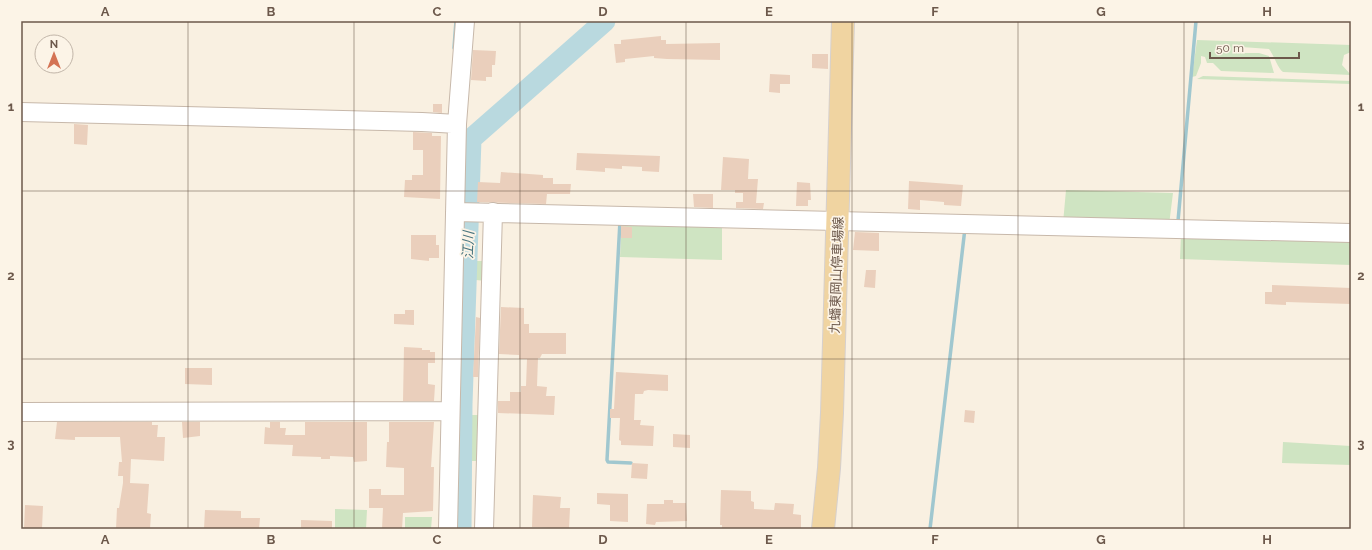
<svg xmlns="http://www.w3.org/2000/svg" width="1372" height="550" font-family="Raleway,'Noto Sans JP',sans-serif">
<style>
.green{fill:#cfe4c2}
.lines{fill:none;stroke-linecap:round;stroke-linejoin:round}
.stream{stroke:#a0c7cf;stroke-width:3.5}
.river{stroke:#b9d9df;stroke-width:21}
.building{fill:#eacfbc}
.minor-casing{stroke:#c7b8aa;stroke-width:20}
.major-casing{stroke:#d6d0cd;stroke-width:24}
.minor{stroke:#fff;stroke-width:18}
.major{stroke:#f0d4a1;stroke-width:22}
.grid{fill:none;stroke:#6c584b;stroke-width:1;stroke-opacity:0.55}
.labels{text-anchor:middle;stroke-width:3.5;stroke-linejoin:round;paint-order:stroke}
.street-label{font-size:13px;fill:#6c584b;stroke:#fcf4e7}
.water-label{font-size:14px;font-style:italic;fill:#48747e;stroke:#fcf4e7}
.neatline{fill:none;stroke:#6c584b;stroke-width:1.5}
.grid-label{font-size:13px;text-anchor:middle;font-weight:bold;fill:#6c584b}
</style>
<rect width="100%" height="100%" fill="#f9f0e1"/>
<!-- green -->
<path class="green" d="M1197,40L1351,45V52L1344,55L1342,65L1351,75L1283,72C1277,67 1275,57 1269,49L1242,47L1233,51L1236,53H1259L1269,56L1274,73L1221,71L1213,63H1207L1205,57L1201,56V63L1196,76L1192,77Z
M1203,76L1351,81V84L1197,79Z
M1066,190L1173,193L1169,225L1063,223Z
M622,222L722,224V260L620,257Z
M1181,234L1351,238V265L1180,259Z
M476,261H486V281L476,280Z
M471,415H481L480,461H470Z
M1283,442L1351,446V465L1282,463Z
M335,509L367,510L366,529H335Z
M405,517H432L431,529H405Z"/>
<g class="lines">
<!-- stream -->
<path class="stream" d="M454,48L456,21
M620,221L607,460L608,462L631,463
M1178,221L1196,21
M930,529L965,228"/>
<!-- river -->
<path class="river" d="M461,529L462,404L471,139L605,21"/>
</g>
<!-- building -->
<path class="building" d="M661,36V40H666V44L720,43V60L667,59L654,58V56L625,59V62L616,63L614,44H621V40Z
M473,50L496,51L495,65H492V77H486V81L471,80Z
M812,54H828V69L812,68Z
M770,74L790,75V84H780V93L769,92Z
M433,104H442V113L433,112Z
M74,124L88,125L87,145L74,144Z
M413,132L432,133V136H441L440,199L404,197L405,180H412V175H423V150H413Z
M577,153L660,156L659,172L642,171V167L622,166V169L605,168V172L576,170Z
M723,157L749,159L748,179H758L756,203H764L763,209L736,208V202H743V193H735V190H721Z
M501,172L543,175V178H553V184H571L570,194H547L546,204L477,202L478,182L500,183Z
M909,181L963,185L961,206L944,205V202L920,200V210L908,209Z
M797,182L810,183L811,200H808V206H796Z
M693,194H713V208L694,207Z
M621,226L632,227V238H621Z
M855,232L879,233V251L853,250Z
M411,235H436V245H439V258H429V261L411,259Z
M866,270H876L875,288L864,287Z
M1272,285L1351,288V304L1286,302V305L1265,304V292H1272Z
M501,307L524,308V324H529V333H566V354H542L540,358H538L537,386L547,387L546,396H555L554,415L498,413V401H510V392H521V386H526L527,359H519V355L499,354Z
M405,310H414V325L394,324V314H405Z
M476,317L480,318L478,377H473Z
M404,347L422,348V350H430V352H435V363H428V384L435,385L434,401H403Z
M185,368H212V385L185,384Z
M616,372L668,375V391L648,390L644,391L643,394H635L634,420H641L640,425L654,426L653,446L621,445V441L619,440L620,418H610V409H614Z
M965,410L975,411L974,423L964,422Z
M57,422H152V425H158L157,437H165L164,461L131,459L130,483L149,484L147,513L151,514L150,529H116L117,508H119L123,483V476H118L119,462H122L120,437H75V440L55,439Z
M182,422H200V436L183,438Z
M270,422H280V428H286L285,435H305V422H367V461L354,462L353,457L330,456V459H321V457L292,456L293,445L264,444L265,427L270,428Z
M389,422H434L431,467H434L433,511L403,513L402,529H382L383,508H369V489H381V495H404V468L386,467L387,442H389Z
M673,434L690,435V448L673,447Z
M632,463L648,464L647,479L631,478Z
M721,490L751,491V501L754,502V509L774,510L775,503L794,504L793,514L801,515V529H722V525H720Z
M597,493L628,494V522L610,521V505L597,504Z
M533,495L561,497L560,508H570L569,529L532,527Z
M664,500H673V503H686L687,521L656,522L655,525L646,524L647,504H664Z
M25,505L43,506L42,529H24Z
M205,510L241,511V518H260L259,529H204Z
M301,520L332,521V529H301Z"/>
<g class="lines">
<defs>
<path id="minor" d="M21,112L422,122L457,124
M455,212L1351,233
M21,412L450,411
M448,529L457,124L465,21
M484,529L493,212"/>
<path id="major" d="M823,529L829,468L832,413L843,21"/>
</defs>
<!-- minor casing -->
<use href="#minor" class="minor-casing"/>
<!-- major casing -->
<use href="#major" class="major-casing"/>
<!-- minor -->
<use href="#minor" class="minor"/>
<!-- major -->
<use href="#major" class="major"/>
</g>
<!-- grid -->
<path class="grid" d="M188,21V529M354,21V529M520,21V529M686,21V529M852,21V529M1018,21V529M1184,21V529M21,191H1351M21,359H1351"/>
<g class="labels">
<!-- street labels -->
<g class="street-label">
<text transform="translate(836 275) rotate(-88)" y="5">九蟠東岡山停車場線</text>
</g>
<!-- water labels -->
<g class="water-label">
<text transform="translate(468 245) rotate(-88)" y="5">江川</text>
</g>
</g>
<!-- border -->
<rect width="1372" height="550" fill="none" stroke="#fcf4e7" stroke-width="44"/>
<!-- north arrow -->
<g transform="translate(54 54)"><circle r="19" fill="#fcf4e7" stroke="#c2b6a9"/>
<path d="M0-3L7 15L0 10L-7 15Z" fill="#d47354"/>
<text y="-6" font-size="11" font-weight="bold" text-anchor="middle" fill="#6c584b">N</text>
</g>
<!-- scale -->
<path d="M1210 52v6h89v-6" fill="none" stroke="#6c584b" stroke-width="2"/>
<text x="1216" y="52" font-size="12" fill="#6c584b" stroke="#fcf4e7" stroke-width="3" paint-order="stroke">50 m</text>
<rect x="22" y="22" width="1328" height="506" class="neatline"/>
<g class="grid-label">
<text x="105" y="16">A</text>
<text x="271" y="16">B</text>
<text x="437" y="16">C</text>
<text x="603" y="16">D</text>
<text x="769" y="16">E</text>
<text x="935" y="16">F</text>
<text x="1101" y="16">G</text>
<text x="1267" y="16">H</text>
<text x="11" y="111">1</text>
<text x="1361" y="111">1</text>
<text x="11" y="280">2</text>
<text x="1361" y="280">2</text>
<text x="11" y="448">3</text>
<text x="1361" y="448">3</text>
<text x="105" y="544">A</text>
<text x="271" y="544">B</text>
<text x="437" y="544">C</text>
<text x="603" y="544">D</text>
<text x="769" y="544">E</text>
<text x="935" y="544">F</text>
<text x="1101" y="544">G</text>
<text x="1267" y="544">H</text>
</g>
</svg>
